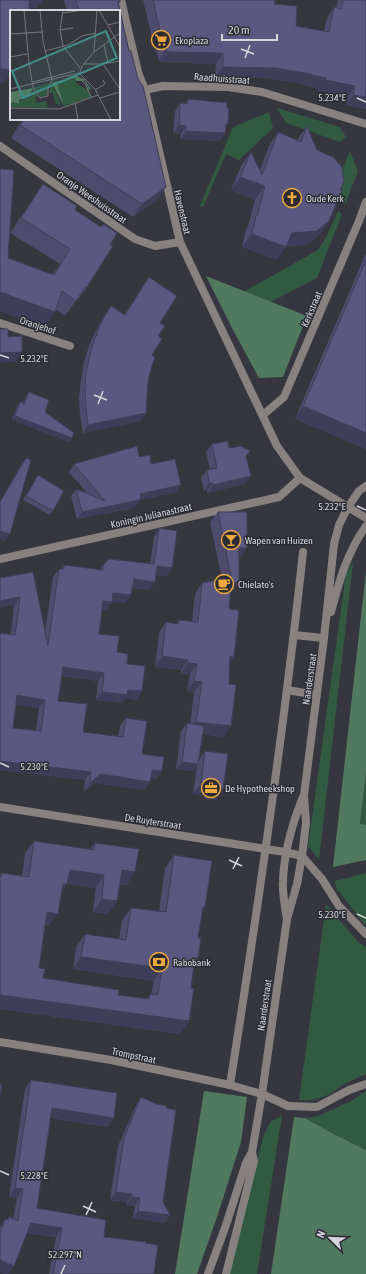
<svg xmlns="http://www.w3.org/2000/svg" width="366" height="1274" font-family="'Asap Condensed',sans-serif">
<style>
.green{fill:#325941}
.forest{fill:#50795f}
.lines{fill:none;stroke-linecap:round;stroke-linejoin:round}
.service{stroke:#87827f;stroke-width:8}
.minor{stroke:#87827f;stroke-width:8}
.tertiary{stroke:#87827f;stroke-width:8}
.wall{fill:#4d4c6c;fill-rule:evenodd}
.shaded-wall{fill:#3f3e58}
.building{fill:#5a587e;stroke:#3f3e58;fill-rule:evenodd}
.ticks{fill:none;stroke:#d5d5db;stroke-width:1.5}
.labels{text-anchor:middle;stroke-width:3;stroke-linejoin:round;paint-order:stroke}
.poi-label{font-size:10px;fill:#d5d5db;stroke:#2c2c34;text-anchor:start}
.street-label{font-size:10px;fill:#d5d5db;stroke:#2c2c34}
.inset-road{fill:none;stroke:#76767d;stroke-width:1}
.view{fill:#408e89;fill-opacity:0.15;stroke:#408e89;stroke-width:2}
.inset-edge{fill:none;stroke:#d5d5db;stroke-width:2}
.ticks-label{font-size:10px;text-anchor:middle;fill:#d5d5db;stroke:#2c2c34;stroke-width:3;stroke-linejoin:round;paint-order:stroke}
</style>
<rect width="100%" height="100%" fill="#36363f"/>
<!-- green -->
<path class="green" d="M277,108L340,127L346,137L340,142L286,123Z
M269,112L273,128L239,160L226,154L203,207L200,206L233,127Z
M350,151L358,171L345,205L341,201L343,167Z
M338,211L342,214L317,278L271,302L245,291L318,250L325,239Z
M353,563L319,860L308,846L346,573Z
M366,773V825H360Z
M366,873V923L364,924L336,888L335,881Z
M326,904L359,943L366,947V1074L348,1082L326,1096L313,1100H299Z
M366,1091V1150L330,1132L305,1118L318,1116L351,1101Z
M282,1116L257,1274H229L263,1137L270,1122Z"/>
<!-- forest -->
<path class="forest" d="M206,276L307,316L283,377L259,378L232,328Z
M366,571V773L360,824L366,825V860L333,867Z
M204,1091L247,1097L241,1142L217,1217L197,1274H175Z
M294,1117L305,1118L330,1132L366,1150V1274H271Z"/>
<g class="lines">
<!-- service -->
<path class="service" d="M294,635L324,638
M287,690L317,695
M322,879L339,906L366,934
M230,1085C258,908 284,730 303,552
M288,1106L317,1107L349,1090L366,1084"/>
<!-- minor -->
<path class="minor" d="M121,0L138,72L145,90L180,242L277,446L300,478L366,518
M145,90L163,86L228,87L262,92L366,124
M0,146L135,239L155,246L180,242
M0,323L70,346
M263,415L284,397L359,221L366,202
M0,559L279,497L300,478
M0,807L285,852L302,856L322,879
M0,1042L111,1060L230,1085L262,1094L288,1106"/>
<!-- tertiary -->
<path class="tertiary" d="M331,612C339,582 347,552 366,526
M286,915C285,904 282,892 283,881C284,852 292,824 303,797
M208,1274L226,1225L246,1163L252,1152L262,1094L287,919L297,884L302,856L306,823L304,795L324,638L334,544L339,525L348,507L359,491L366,486
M226,1274L254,1161L252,1152"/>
</g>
<!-- wall -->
<path class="wall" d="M64,0H120L119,4L129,51L138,79L166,187L157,200L133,217L11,138L23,119H119V11H67Z
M143,0H275L274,4L296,26L324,31L327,18L334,7L336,8L338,0H366V109L346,105L348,97L318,90V89L303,85L304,84L268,78L215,77L216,64L161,62V61H159L156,50H155Z
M188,99L227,108L225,133L220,141L180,139L181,134L173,133L175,111L180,103L185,104Z
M307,126L329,221L320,234L307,245L286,246L277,260L242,247L246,229L248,226L255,200L231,190L241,166L251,152L260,170L269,146L278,132L297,140Z
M0,169L8,258L53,274L60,264L10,233L43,184L75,210L110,245L87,287L76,302H75L65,316L56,310L55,312L44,327L0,311Z
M366,253V449L295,419Z
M149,277L160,323L158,336L152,355L151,369L141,421L83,433L80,416L79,398L81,380L84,362L90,343L97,329L105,314L111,306L124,315Z
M29,392L69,442L12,420L17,406L20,402L23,403L26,397Z
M212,444L229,448L246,457L245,484L207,493V491H204L201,478L207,470H210L206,452Z
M139,457L151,464L176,492L140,500L134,508L77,519L71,496L76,489L87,493L69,472L74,464Z
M26,458L5,541L0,539V501L21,465Z
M38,475L53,511L50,515L23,500Z
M218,512L247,548L240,558H239V582L232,592L230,593L229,609L234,657L229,663L224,737L202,734L199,760L205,751L216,800L206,799L204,796L193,794L197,765L193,771L176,769L181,731L187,723L190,724L194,692L187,691L190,674L181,673V670L155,667L159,633L166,622L176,624L179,620L192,622L195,594L202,583L222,579L210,522Z
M159,528L172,568L167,576L156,575L155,582L149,590L132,588L131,595L125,603L112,602L106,610H102L99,634L127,664L142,691L136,700L125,698L122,703L96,700L98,681L62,676L58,701L83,732L118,736L120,726L126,718L142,754L162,771L156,779L151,778L145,790L95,783L84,792L85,780L0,770L11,634L14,605L33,572L45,632L53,577L59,569H62L64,565L100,570L104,564H150L154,537ZM16,704L39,708L36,731L13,728Z
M34,841L90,849L95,843L127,885L119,884L108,914L93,912L96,888L67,884L61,892L49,926H45L39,968L43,978L118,995L147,999L150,994H151L154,981L73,969L76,947L85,934L119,939L122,920L131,908L159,911L165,868L174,855L205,907L202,912L198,938V958L194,964L180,1034L0,1009V875L2,873L22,876L25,853Z
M31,1080L114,1118L108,1127L51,1118L37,1208L104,1237L145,1243L154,1274H49L56,1237L27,1233L8,1274H6L0,1272V1227L5,1219L7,1220L9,1217L13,1219L17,1198L9,1197L25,1089Z
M141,1097L166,1108L163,1202L170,1215L165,1223L133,1218L135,1206L126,1205L127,1202L110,1200L118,1146L136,1105Z"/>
<!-- shaded-wall -->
<path class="shaded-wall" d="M26,0H43L37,8L20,9Z
M162,40H163L156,50H155Z
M166,50H168L161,61H159Z
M168,52L223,53L216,64L161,62Z
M11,67V77H8L4,83H0V69Z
M223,67L275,68L311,74L304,84L268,78L215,77Z
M311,75L326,78L318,89L303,85Z
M325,80L355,86L348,97L318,90Z
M353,95L366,97V109L346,105Z
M179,125L186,126L181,134L173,133Z
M186,131L225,133L220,141L180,139Z
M240,177L265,186L255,200L231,190Z
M166,187L157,200L133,217L142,204Z
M329,221L320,234L307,245L285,246L286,247L277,260L242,247L252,234L292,233Z
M0,292L55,312L44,327L0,311Z
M22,352L15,362L0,363V353Z
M303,406L366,433V449L295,419Z
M146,413L141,421L83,433L88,425Z
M15,416L72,438L69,442L12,420Z
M251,476L245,484L207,493L213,485Z
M209,483H213L207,491H204Z
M181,485L176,492L140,500L134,508L77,519L82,512L140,494Z
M0,531L10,534L5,541L0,539Z
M239,548H247L240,558H232Z
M157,566L172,568L167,576L151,574Z
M134,579L155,582L149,590L128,587Z
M239,582L232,592L225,593L233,583Z
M113,593L131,595L125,603L107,601Z
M20,597L14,605L0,608V601Z
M103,601L112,602L106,610L98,609Z
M162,656L188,660L181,670L155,667Z
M230,656L234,657L227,667Z
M188,663L197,664L190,674L181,673Z
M63,667L104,673L98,681L58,675Z
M194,681L202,682L194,692L187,691Z
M128,690L142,691L136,700L125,698L122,703L96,700L102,692Z
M17,695L45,700L39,708L11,704Z
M196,722L231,726L224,737L189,732Z
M0,761L91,772L85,780L0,770Z
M182,762L198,764L193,771L176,769Z
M152,770L162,771L156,779L146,778Z
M101,774L150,782L145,790L95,783L84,792L90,783Z
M201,784L211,785L204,796L193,794Z
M213,788L223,789L216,800L206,799Z
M70,870L104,875L96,888L61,883Z
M122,870L135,872L127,885L113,883Z
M63,884H67L58,897Z
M102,899L117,901L108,914L93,912Z
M47,912L58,914L49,926L38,925Z
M81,957L162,968L154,981L73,969Z
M195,958H198L189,971Z
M0,995L189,1021L180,1034L0,1009Z
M52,1108L114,1118L108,1127L46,1117Z
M15,1188L23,1189L17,1198L9,1197Z
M116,1192L132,1194L127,1202L110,1200Z
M132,1197L140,1198L135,1206L126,1205Z
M138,1211L170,1215L165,1223L133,1218Z
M31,1223L62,1228L56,1237L25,1232Z
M0,1260L14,1266L8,1274H6L0,1272Z"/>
<!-- building -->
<path class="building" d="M0,0H29V11H11V70L0,69Z
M76,0H120V2H118L129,51H131L138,79L143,86L166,187L142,204L20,125L24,119H119V11H79Z
M153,0H275L274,4L297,6L296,26L329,32L334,7L341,9L343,0H366V97L353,95L355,86L325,80L326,78L311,75V74L275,68L223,67V53L168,52V50H166L163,40H162Z
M188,99L227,103V108H229L228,124H226L225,133L186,131V126L179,125L180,103L188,104Z
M307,126L317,150L333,157L342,167L344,181L340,190H342L329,221L317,231L292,233L286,247L252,234L256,216H257L265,186L240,177L251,152L262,175L278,132L301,142Z
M0,169L14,170L8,258L54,275L70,249L21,218L43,184L77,206L75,210L101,227L103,224L117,233L110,245L113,246L87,287H85L76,301L62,291L55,312L0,292Z
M366,260V433L303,406Z
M149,277L177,296L160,323L165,326L158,336L162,339L152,355L155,357L151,369L148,381L146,413L88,425L86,408L85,390L86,372L90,354L96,335H98H96L102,321L111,306L125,315Z
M0,329H8V337L22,336V352L0,353Z
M29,392L49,400L45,412L74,433L72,438L15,416L20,402L24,404Z
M228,441L229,448L241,446L250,451L246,456L251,476L213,485V483H209L207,470L217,468L212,444Z
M137,446L139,457L150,455L151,464L175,459L181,485L140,494L141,498L139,499V500L82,512L76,489L105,501L74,464Z
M26,458L31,460L10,534L0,531V502Z
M38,475L64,491L53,511L26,496Z
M218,512H247V548H239V582L233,583L232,578L229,609L239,610L234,657L230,656L229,684L236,685L231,726L196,722L202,682L194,681L197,664L188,663V660L162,656L166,622L178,624L179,620L198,622L202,583L231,577Z
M159,528L177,531L172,568L157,566L155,582L134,579L131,595L113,593L112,602L103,601L99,634L119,636L117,652L128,654L127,664L145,666L142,691L128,690L127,695L102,692L104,673L63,667L58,701L87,704L83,732L123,737L126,718L147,721L142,754L164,757L162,771L152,770L150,782L101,774L90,783L91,772L0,761V633L15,635L20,597L0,601V578L33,572L48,646L59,569H64V565L103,570L104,564L109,559L154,564ZM17,695L45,700L41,731L13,728Z
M187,723L204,726L198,764L182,762Z
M205,751L228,754L223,789L213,788L211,785L201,784Z
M34,841L94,850L95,843L139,849L135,872L122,870L117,901L102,899L104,875L70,870L67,884H63L58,914L47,912L39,968L45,969L43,978L119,990L118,995L149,999L150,994L158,995L162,968L81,957L85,934L126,940L131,908L166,912L174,855L212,861L205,907H203L198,938H201L198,958H195L191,988L194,989L189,1021L0,995V877H1L2,873L29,877Z
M31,1080L117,1093L114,1118L52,1108L37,1208L106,1220L104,1237L146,1242L145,1243L158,1245L154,1274H53L62,1228L31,1223L14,1266L0,1260V1234L5,1219L8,1220L9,1217L18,1221L23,1189L15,1188Z
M0,1084H2L0,1095Z
M141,1097L156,1104L167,1106L166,1108L176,1110L163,1202L170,1215L138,1211L140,1198L132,1197V1194L116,1192L124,1138Z"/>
<!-- ticks -->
<path class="ticks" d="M241,49L254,54M245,58L250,45M357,98L366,102M0,355L9,358M94,395L107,400M98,404L103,391M357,506L366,510M0,763L9,767M229,860L242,866M233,869L239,857M357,914L366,918M0,1171L9,1175M83,1206L96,1212M86,1215L92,1202M61,1274L65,1265"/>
<!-- icons -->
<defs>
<symbol id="supermarket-ring" viewBox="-11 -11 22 22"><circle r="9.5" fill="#2c2c34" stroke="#eea83c" stroke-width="1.5"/><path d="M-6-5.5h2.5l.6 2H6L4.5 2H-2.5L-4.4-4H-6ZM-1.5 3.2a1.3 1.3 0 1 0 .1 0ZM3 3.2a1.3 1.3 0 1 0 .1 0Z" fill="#eea83c"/></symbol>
<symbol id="church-ring" viewBox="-11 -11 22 22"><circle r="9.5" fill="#2c2c34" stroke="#eea83c" stroke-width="1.5"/><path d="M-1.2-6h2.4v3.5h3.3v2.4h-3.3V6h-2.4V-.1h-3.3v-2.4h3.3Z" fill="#eea83c"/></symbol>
<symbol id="bar-ring" viewBox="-11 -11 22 22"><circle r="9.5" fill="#2c2c34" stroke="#eea83c" stroke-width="1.5"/><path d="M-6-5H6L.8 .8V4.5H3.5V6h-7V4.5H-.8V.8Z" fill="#eea83c"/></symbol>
<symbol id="cafe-ring" viewBox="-11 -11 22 22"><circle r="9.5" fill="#2c2c34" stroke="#eea83c" stroke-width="1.5"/><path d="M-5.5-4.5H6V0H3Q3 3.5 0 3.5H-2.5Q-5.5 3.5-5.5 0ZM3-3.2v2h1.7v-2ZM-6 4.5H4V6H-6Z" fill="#eea83c"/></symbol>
<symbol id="office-ring" viewBox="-11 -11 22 22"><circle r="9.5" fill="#2c2c34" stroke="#eea83c" stroke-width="1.5"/><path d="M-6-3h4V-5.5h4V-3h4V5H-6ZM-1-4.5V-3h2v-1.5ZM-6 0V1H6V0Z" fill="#eea83c"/></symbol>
<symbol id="bank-ring" viewBox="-11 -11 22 22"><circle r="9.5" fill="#2c2c34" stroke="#eea83c" stroke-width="1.5"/><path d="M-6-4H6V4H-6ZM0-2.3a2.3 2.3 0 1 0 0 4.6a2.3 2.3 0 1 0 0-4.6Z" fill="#eea83c"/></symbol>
</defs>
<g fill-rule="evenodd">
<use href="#supermarket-ring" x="150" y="29" width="22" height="22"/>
<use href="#church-ring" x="281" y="187" width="22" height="22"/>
<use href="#bar-ring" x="220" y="529" width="22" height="22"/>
<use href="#cafe-ring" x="213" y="573" width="22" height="22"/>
<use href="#office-ring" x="200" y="777" width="22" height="22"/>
<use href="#bank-ring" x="148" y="951" width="22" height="22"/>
</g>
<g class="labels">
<!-- poi labels -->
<g class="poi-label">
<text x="175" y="44">Ekoplaza</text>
<text x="306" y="202">Oude Kerk</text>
<text x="245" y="544">Wapen van Huizen</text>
<text x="238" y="588">Chielato's</text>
<text x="225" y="792">De Hypotheekshop</text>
<text x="173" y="966">Rabobank</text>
</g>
<!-- street labels -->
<g class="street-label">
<text transform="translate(222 78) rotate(4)" y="4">Raadhuisstraat</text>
<text transform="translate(92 197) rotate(35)" y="4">Oranje Weeshuisstraat</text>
<text transform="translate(183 212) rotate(77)" y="4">Havenstraat</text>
<text transform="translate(311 309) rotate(-67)" y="4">Kerkstraat</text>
<text transform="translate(38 325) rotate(18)" y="4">Oranjehof</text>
<text transform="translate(151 515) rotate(-13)" y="4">Koningin Julianastraat</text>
<text transform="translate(309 679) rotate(-82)" y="4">Naarderstraat</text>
<text transform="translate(153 821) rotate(9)" y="4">De Ruyterstraat</text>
<text transform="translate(264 1005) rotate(-82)" y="4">Naarderstraat</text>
<text transform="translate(134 1055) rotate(12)" y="4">Trompstraat</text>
</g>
</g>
<!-- overview -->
<g transform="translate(10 10)">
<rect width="110" height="110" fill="#36363f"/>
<path d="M65,68L66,73L78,80L81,87L54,96L46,74ZM39,73L37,86L31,87L24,78ZM41,73L50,91L51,96L45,93L43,83H39ZM23,79L29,86L26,87V93L36,91L38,98L0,97V94L20,87Z" fill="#325941"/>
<path d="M66,66L74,69L81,79L79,80L75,71H66L65,68L47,73L54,96L42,73ZM23,78L19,87L9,90V94L4,92L0,94L1,82Z" fill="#50795f"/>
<path class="inset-road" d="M14,0L19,53L23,77L30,88L38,86V78L42,70L33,31L30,0M53,0L50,20L53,36L70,58M89,0L110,37M53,3L73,0M98,15L110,12M50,20L63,18M0,24L32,22M94,35L98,53M35,41L58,35L72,26L86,23M84,42L87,0M0,47L17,44M73,54H93L110,51M93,54L110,79M69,63L85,79L101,110M69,65L72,56L84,42L110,23M72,71L75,73L81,87M23,72L65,61M0,79L69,63M85,80L95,74L93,70M90,88L110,82M65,93L68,110M0,98L49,99L88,85"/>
<path class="view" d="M96,21L107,48L13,88L2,61Z"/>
<rect width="110" height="110" class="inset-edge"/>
</g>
<g class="ticks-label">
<text x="332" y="101">5.234°E</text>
<text x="34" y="362">5.232°E</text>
<text x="332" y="510">5.232°E</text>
<text x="34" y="770">5.230°E</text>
<text x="332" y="918">5.230°E</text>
<text x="34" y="1179">5.228°E</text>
<text x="65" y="1258">52.297°N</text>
</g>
<!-- north arrow -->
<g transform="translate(330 1238) rotate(293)" stroke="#2c2c34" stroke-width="3" paint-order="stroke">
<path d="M0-3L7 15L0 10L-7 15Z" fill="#d5d5db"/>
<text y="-6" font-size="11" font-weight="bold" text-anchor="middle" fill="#d5d5db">N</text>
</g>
<!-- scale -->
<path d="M222 34v6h55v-6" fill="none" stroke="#d5d5db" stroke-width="2"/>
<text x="228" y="34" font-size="12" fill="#d5d5db" stroke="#2c2c34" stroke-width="3" paint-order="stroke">20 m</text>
</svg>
